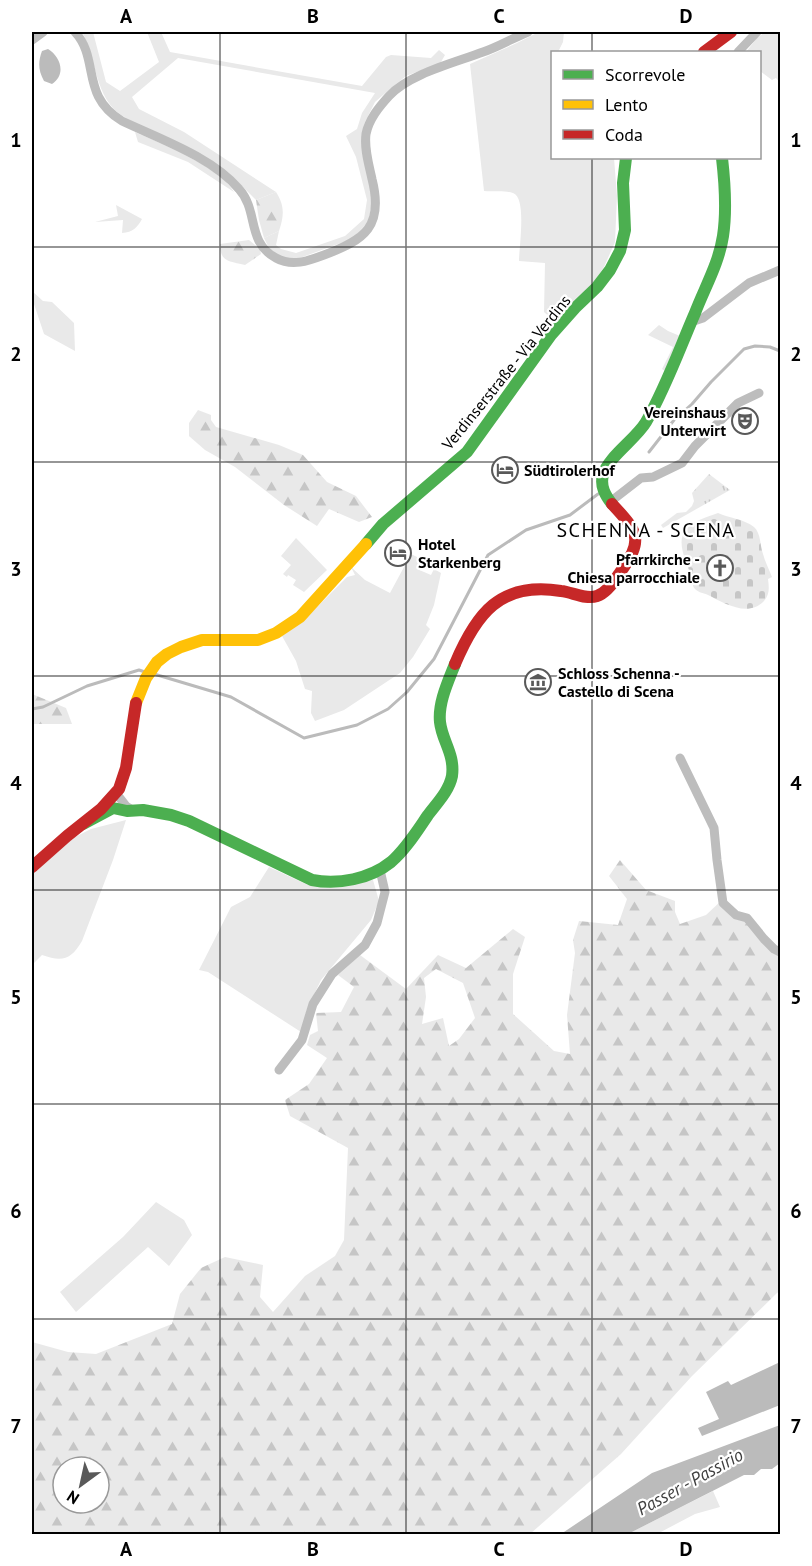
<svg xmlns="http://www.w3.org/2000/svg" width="812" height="1566" font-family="'PT Sans',sans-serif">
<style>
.green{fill:#e9e9e9}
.forest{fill:url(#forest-firs);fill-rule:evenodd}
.cemetery{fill:url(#cemetery-stones)}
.park{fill:url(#park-tufts)}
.water{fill:#bbb}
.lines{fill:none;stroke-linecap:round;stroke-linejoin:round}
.stream{stroke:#bbb;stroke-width:3}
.street{stroke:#bdbdbd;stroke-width:9}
.fast{stroke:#4caf50;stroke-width:12}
.slow{stroke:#ffc107;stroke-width:12}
.jam{stroke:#c62828;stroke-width:12}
.grid{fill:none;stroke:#000;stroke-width:1.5;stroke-opacity:0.55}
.labels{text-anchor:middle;stroke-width:4.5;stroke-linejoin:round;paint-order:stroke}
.street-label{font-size:16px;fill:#000;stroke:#fff}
.poi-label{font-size:16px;font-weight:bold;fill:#000;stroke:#fff;text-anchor:start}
.water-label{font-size:18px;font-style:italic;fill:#3f3f3f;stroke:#fff}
.quarter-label{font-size:20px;letter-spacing:1.5px;fill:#000;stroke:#fff}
.neatline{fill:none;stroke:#000;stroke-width:2}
.grid-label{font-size:20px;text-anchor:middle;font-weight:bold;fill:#000}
</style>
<defs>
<pattern id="forest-firs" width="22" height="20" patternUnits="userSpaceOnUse" patternTransform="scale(1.5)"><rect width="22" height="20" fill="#e9e9e9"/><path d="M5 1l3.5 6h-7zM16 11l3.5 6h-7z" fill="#c6c6c6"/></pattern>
<pattern id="cemetery-stones" width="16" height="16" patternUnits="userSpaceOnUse" patternTransform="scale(1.5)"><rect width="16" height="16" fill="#e9e9e9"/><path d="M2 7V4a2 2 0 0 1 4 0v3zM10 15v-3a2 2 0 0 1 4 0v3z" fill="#c6c6c6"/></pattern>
<pattern id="park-tufts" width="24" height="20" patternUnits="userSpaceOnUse" patternTransform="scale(1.5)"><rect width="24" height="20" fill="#e9e9e9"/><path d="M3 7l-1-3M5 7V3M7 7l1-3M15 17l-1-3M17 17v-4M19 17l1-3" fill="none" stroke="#c6c6c6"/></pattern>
</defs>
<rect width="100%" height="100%" fill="#fff"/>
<!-- green -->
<path class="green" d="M82,32H93L106,82L120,91L159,62L147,32H161L170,52L362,86L386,57L391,55L431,58L439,50L445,55L437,69L435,65L406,76L390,89L375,102L365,122L362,136L373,200L368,222L352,239L297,259L282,258L269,248L264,238L279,231L276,245L281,249L296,253L345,236L364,219L367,200L356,157L346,136L357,129L362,113L375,93L178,58L132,97L139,109L184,132L276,192L256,200L233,177L128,119C124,117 120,114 116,111C95,92 95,55 82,32Z
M539,32H564L563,42L558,52H552V158H614L617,196L615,242L604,267L589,289L568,310L553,320L544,312L545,263L519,261C519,248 527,197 513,193C505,190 493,192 484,191L470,64L517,43Z
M765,32H780V83L776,78L772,80L760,71V52H746L757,38Z
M135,132C162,144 220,167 234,192L188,162L138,142Z
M116,205L142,219C137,228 133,232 122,233L123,220L95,222L118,216Z
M32,291L43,301L52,302L74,323L75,351L44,334L32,298Z
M659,325L668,331L680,336L665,371L662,369L673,347L648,335Z
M296,538L327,570L304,592L293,585L296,580L288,575L287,577L283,574L291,565L281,556Z
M411,554L421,559L417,569L431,575L434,569L441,573L434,605L426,625L430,629L413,657L400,673L344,710L315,721L311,713L312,691L305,689L296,661L282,636L312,612L347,577L355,575L351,567L365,580L390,593Z
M126,820L113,860L82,941C71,960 62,962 42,955L32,965V874L75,837L91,829Z
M269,867L308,885L330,886L373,880L379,901L371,920L321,980L307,1009L301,1032L208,972L199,970L231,907L250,897Z
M156,1202L184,1220L192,1235L169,1266L148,1247L76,1312L60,1292L123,1237Z
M713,1491L720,1507L695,1514L657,1534H628Z"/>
<!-- forest -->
<path class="forest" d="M276,192C285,206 284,216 279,231L264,238L259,220L256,200Z
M249,240L260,249L261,254L245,265C230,261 220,263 220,244Z
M198,410L211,415V420L216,427L279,445L303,455L327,482L356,496L372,517L359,522L329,509L317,526L284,505L235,467L205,450L189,436V423Z
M32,694L66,708L72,724H32Z
M620,860L646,890L675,901V912L680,924L706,915L722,900L780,952V1291L777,1293L692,1376L621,1454L530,1534H32V1342L68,1352L96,1354L172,1324L180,1294L201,1268L225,1257L263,1265L260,1297L273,1312L305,1276L335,1256L344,1240L348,1148L290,1116L285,1100L309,1084L327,1058L307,1045L310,1035L318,1031L316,1013L341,1012L354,987L338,975L360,955L406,989L438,955L466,968L513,929L525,937L513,974V1014L554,1051L570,1054L567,1015L575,953L573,940L579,921L618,925L627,899L609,876ZM436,969L463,983L475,1018L459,1039L449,1046L443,1018L422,1024L426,997L424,978ZM63,1467H99V1503H63Z"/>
<!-- cemetery -->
<path class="cemetery" d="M718,513C729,518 744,519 754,527C761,533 760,546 763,554C765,562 769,569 772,577L768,579C769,587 770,594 764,601C748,618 724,603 708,595C704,593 699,593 695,589C692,586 692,580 691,576C687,563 676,543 685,531C691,521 708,517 718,513Z"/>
<!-- park -->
<path class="park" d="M709,474L730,490L663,528L661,525L677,513L686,512L692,506L694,501L692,493Z"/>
<!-- water -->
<path class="water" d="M48,49C60,56 67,74 52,84L44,81C38,70 38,62 42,51Z
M780,1362V1405L702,1436L698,1428L719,1419L706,1392L728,1381L731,1385Z
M780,1425V1463L772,1469H761L754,1475H744L628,1534H561L652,1473Z"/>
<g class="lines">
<!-- stream -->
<path class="stream" d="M649,452L674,420L692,404L711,382L744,349L755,346L770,347L780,351
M154,674L231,697L304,738L357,725L388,709L407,692L434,659L488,555L526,530L570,515L598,494
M32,709L43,707L87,686L139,670L145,672"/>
<!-- street -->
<path class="street" d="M75,32C100,59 80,96 122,121C160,139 212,157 239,189C259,211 246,242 276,258C292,267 308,261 324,255C365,240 384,226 372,179C369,165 364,149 366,134C369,119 379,107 389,96C409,74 454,63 483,52C498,47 513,38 528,32
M32,40L43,32
M738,52L757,32
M691,322L703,318L749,283L780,270
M610,502L641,478L653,477L682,463L695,446L738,403L759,393
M680,758L714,828L717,860L723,903L736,915L747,918L764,939L774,949L780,952
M116,793L126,806L134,811
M279,1070L302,1040L313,1004L332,974L365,945L377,923L385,892L380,870"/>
<!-- fast -->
<path class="fast" d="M612,504C605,495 600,486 603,475C608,457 636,439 646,422C666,387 679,350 695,313C705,287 719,263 723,236C727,210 725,184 722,158
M366,544L383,524L467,452L551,335L575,308L597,287L610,270L620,251L625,230L623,183L626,158
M83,824L113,808L127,811L143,810L171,815L189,821L312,880C338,885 370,879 391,862C406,849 417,831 428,815C437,803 449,791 452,776C455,754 442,741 440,722C438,703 448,682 455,664"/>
<!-- slow -->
<path class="slow" d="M136,703L146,678L157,662L167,654L181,647L202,640H258L276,633L300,617L366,544"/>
<!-- jam -->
<path class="jam" d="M704,52L731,32
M455,664C476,614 500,581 561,591C572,592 586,600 597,596C606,593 614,582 619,574C644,540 639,533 612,504
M32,867L67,836L101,809L119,789L126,768L136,703"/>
</g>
<!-- grid -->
<path class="grid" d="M220,32V1534M406,32V1534M592,32V52M592,158V1534M32,247H780M32,462H780M32,676H780M32,890H780M32,1104H780M32,1319H780"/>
<!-- icons -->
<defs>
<symbol id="theatre-ring" viewBox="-11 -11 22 22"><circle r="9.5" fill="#fff" stroke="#595959" stroke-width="1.5"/><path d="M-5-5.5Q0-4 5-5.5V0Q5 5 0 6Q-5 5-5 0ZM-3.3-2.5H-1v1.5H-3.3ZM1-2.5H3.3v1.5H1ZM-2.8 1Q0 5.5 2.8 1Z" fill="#595959"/></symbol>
<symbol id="hotel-ring" viewBox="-11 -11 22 22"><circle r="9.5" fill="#fff" stroke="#595959" stroke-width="1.5"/><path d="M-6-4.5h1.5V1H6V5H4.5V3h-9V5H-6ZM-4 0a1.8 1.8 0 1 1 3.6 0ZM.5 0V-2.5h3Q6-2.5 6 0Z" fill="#595959"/></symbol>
<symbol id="church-ring" viewBox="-11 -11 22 22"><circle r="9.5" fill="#fff" stroke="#595959" stroke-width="1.5"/><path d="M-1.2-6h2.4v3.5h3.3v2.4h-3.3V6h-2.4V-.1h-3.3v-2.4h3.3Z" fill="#595959"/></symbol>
<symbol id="museum-ring" viewBox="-11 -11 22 22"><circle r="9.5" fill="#fff" stroke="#595959" stroke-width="1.5"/><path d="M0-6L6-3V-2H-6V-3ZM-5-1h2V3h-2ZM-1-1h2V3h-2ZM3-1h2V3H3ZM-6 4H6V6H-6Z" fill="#595959"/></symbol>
</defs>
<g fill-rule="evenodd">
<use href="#theatre-ring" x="730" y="406" width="30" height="30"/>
<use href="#hotel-ring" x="490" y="455" width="30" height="30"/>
<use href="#hotel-ring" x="383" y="538" width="30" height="30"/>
<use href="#church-ring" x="705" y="553" width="30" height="30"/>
<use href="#museum-ring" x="523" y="667" width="30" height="30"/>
</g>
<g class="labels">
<!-- street labels -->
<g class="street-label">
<text transform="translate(506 372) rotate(-51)" y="6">Verdinserstraße - Via Verdins</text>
</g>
<!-- poi labels -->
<g class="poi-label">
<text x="726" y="418" text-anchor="end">Vereinshaus<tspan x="726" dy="18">Unterwirt</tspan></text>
<text x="524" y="476">Südtirolerhof</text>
<text x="418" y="550">Hotel<tspan x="418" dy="18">Starkenberg</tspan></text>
<text x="700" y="565" text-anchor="end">Pfarrkirche -<tspan x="700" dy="18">Chiesa parrocchiale</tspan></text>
<text x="558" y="679">Schloss Schenna -<tspan x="558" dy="18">Castello di Scena</tspan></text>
</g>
<!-- water labels -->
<g class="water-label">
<text transform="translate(690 1482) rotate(-29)" y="6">Passer - Passirio</text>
</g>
<!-- quarter labels -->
<g class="quarter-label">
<text x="646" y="537">SCHENNA - SCENA</text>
</g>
</g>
<!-- border -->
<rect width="812" height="1566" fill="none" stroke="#ffffff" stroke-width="66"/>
<!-- legend -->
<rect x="551" y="51" width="210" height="108" fill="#ffffff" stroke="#999999" stroke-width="1.5"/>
<rect x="563" y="70" width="30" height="9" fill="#4caf50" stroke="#999999" stroke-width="1.5"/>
<text x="605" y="81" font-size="18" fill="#000000">Scorrevole</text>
<rect x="563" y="100" width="30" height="9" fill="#ffc107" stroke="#999999" stroke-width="1.5"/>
<text x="605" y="111" font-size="18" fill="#000000">Lento</text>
<rect x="563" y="130" width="30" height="9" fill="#c62828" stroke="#999999" stroke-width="1.5"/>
<text x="605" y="141" font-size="18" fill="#000000">Coda</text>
<!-- north arrow -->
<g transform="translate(81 1485) rotate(213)"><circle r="28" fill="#ffffff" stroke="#999999" stroke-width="1.5"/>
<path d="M0-4.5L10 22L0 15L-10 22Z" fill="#595959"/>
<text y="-9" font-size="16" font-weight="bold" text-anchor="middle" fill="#000000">N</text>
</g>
<rect x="33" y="33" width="746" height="1500" class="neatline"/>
<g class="grid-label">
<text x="126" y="23">A</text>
<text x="313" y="23">B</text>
<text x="499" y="23">C</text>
<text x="686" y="23">D</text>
<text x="16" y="147">1</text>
<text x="796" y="147">1</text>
<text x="16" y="361">2</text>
<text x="796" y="361">2</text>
<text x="16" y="576">3</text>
<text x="796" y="576">3</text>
<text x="16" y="790">4</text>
<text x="796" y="790">4</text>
<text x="16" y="1004">5</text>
<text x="796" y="1004">5</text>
<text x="16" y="1218">6</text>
<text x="796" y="1218">6</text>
<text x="16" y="1433">7</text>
<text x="796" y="1433">7</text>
<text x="126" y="1556">A</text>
<text x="313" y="1556">B</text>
<text x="499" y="1556">C</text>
<text x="686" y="1556">D</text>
</g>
</svg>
